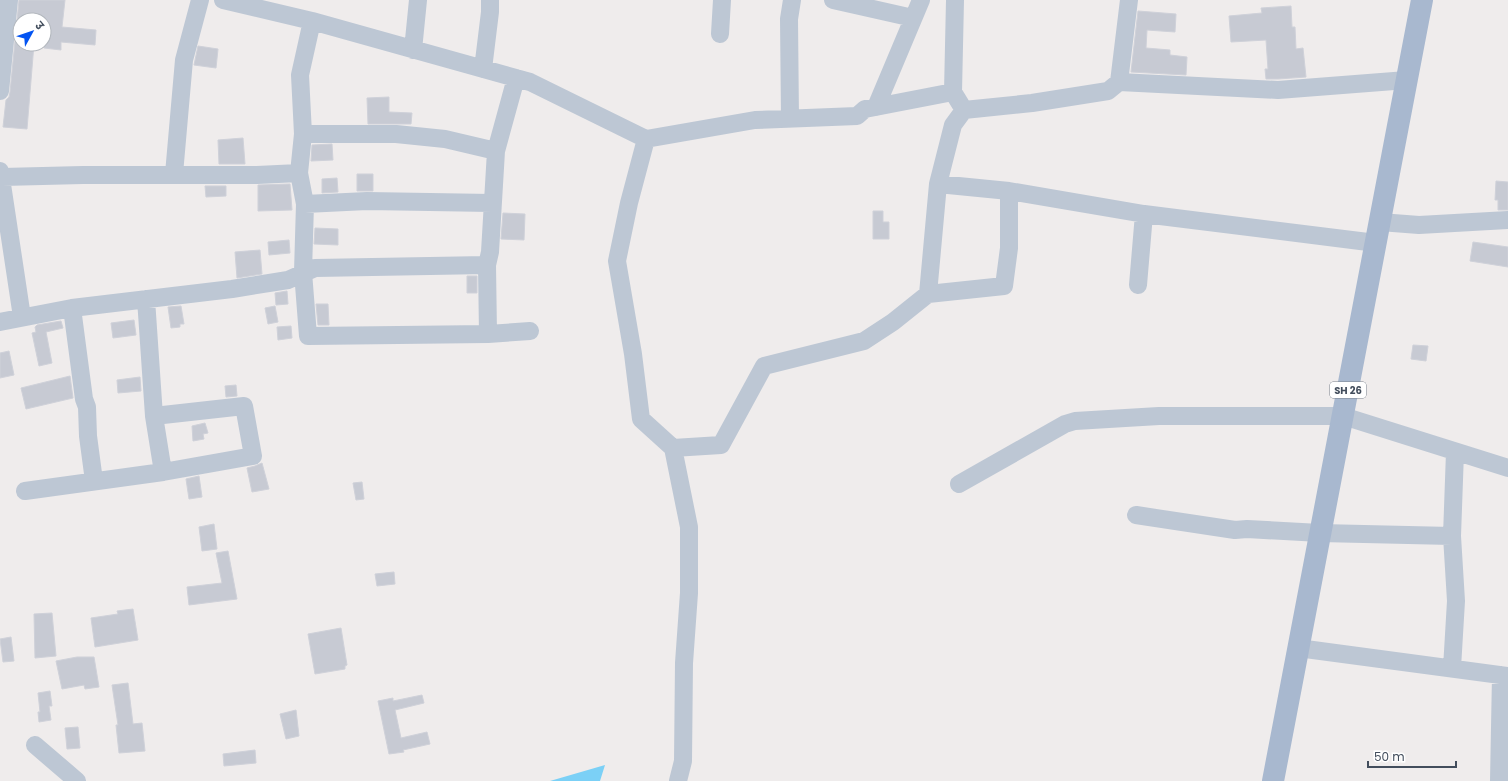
<svg xmlns="http://www.w3.org/2000/svg" width="1508" height="781" font-family="Poppins,'Noto Sans Devanagari',sans-serif">
<style>
.water{fill:#7bd0f6}
.building{fill:#c7cad3;stroke:#cfd1d9}
.lines{fill:none;stroke-linecap:round;stroke-linejoin:round}
.minor{stroke:#bdc7d4;stroke-width:18}
.major{stroke:#a8b8cf;stroke-width:22}
.labels{text-anchor:middle;stroke-width:3;stroke-linejoin:round;paint-order:stroke}
.shield{fill:#fff;stroke:#7b828d;stroke-width:1}
.shield-label{font-size:10px;font-weight:bold;fill:#424d5c}
</style>
<rect width="100%" height="100%" fill="#efecec"/>
<!-- water -->
<path class="water" d="M605,765L600,781H550Z"/>
<!-- building -->
<path class="building" d="M19,0H65L62,27L96,30L95,45L61,42V50L44,48V20H20V44H34L27,129L3,127L6,100L9,97L10,92Z
M1291,6L1292,27H1295L1296,49L1303,48L1306,77L1278,79H1266L1265,69H1268L1266,40L1231,42L1229,16L1262,13L1261,8Z
M1138,11L1176,14L1175,32L1147,30L1146,48L1170,50V55L1187,57L1186,75L1131,72Z
M198,46L218,49L216,68L194,65Z
M389,97V112L412,113L411,124H368L367,98Z
M243,138L245,164H219L218,140Z
M332,144L333,160L311,161L312,145Z
M357,174H373V191H357Z
M337,178L338,192L322,193V179Z
M1496,181L1508,182V210H1498V200H1495Z
M290,184L292,210L258,211V185Z
M205,186H226V196L206,197Z
M873,211H883V222H889V239H873Z
M503,213L525,214L524,240L501,239Z
M315,228L338,229V245L314,244Z
M289,240L290,253L269,255L268,242Z
M1473,242L1508,247V267L1470,261Z
M260,250L262,274L237,278L235,252Z
M467,276H477V293H467Z
M287,291L288,304L276,305L275,293Z
M316,304H328L329,325H318Z
M181,306L184,324H180V327L171,328L168,307Z
M275,306L278,322L268,324L265,308Z
M134,320L136,335L113,338L111,323Z
M61,321L63,328L46,332L52,363L39,366L32,333L36,332L35,327L37,325Z
M291,326L292,338L278,340L277,327Z
M1413,345L1428,346L1426,361L1411,359Z
M9,351L14,375L0,378V353Z
M70,376L73,398L26,409L21,388Z
M140,377L141,391L118,393L117,380Z
M236,385L237,396L226,397L225,386Z
M205,423L208,433L203,434L204,439L193,441L192,426Z
M262,463L269,489L252,492L247,468L255,466Z
M199,476L202,497L189,499L186,479Z
M362,482L364,499L356,500L353,483Z
M214,524L217,549L202,551L199,527Z
M228,551L237,599L189,605L187,587L222,583L216,553Z
M394,572L395,584L377,586L375,574Z
M133,609L138,640L95,647L91,618L118,614L117,611Z
M52,613L56,656L35,658L34,614Z
M341,628L347,665L345,666V669L315,674L308,634Z
M11,637L14,661L3,662L0,639Z
M77,657H94L99,687L85,689L84,685L62,689L56,661Z
M128,683L133,724L142,723L145,751L119,753L116,725H118L112,685Z
M50,691L52,706H49L51,720L39,722L38,712H40L38,693Z
M422,695L424,703L395,710L401,738L427,732L430,744L403,750L404,752L389,754L378,701L393,698V701Z
M296,710L299,736L286,739L280,714Z
M78,727L80,748L67,749L65,728Z
M255,750L256,763L224,766L223,754Z"/>
<g class="lines">
<!-- minor -->
<path class="minor" d="M223,0L312,21L530,82L646,139L755,120L857,116L865,109L953,92L964,110L1032,103L1108,91L1119,82L1129,0
M833,0L913,18
M312,21L300,75L303,134L299,173L305,204L303,272L308,336L488,334L530,331
M720,34L722,0
M413,50L418,0
M483,69L490,12V0
M1119,82L1278,90L1407,80
M0,91L9,0
M953,92L955,0
M876,107L921,0
M790,119L789,19L792,0
M303,134H396L445,139L496,151
M646,139L629,203L617,261L633,354L641,419L673,448L721,445L764,366L864,341L893,322L928,294L938,184L953,125L964,110
M0,171L22,317
M174,174L184,60L200,0
M2,177L83,175H257L299,173
M938,184L1009,191L1144,214L1376,243
M305,204L367,201L492,203
M1380,222L1419,225L1508,220
M1138,285L1144,214
M928,294L1004,286L1009,248V191
M146,299L154,416L163,472
M72,308L84,399L87,407L88,436L94,481
M0,322L72,308L232,289L288,280L315,268L487,265
M488,334L487,265L490,252L496,151L516,78
M673,448L689,527V593L684,663L683,761L678,781
M959,484L1065,424L1075,421L1159,416H1343L1508,468
M25,491L163,472L253,456L244,406L154,416
M1136,515L1235,530L1247,529L1320,533L1452,536
M1298,648L1508,676
M1452,668L1456,601L1452,536L1455,452
M35,745L77,781
M1499,781L1501,675"/>
<!-- major -->
<path class="major" d="M1273,781L1422,0"/>
</g>
<g class="labels">
<!-- shield labels -->
<rect class="shield" x="1330" y="382" width="36" height="16" rx="3"/>
<g class="shield-label">
<text x="1348" y="394">SH 26</text>
</g>
</g>
<!-- north arrow -->
<g transform="translate(32 32) rotate(50)"><circle r="19" fill="#ffffff" stroke="#b3b8be"/>
<path d="M0-3L7 15L0 10L-7 15Z" fill="#0354f2"/>
<text y="-6" font-size="11" font-weight="bold" text-anchor="middle" fill="#424d5c">उ</text>
</g>
<!-- scale -->
<path d="M1368 761v6h88v-6" fill="none" stroke="#424d5c" stroke-width="2"/>
<text x="1374" y="761" font-size="12" fill="#424d5c" stroke="#ffffff" stroke-width="3" paint-order="stroke">50 m</text>
</svg>
